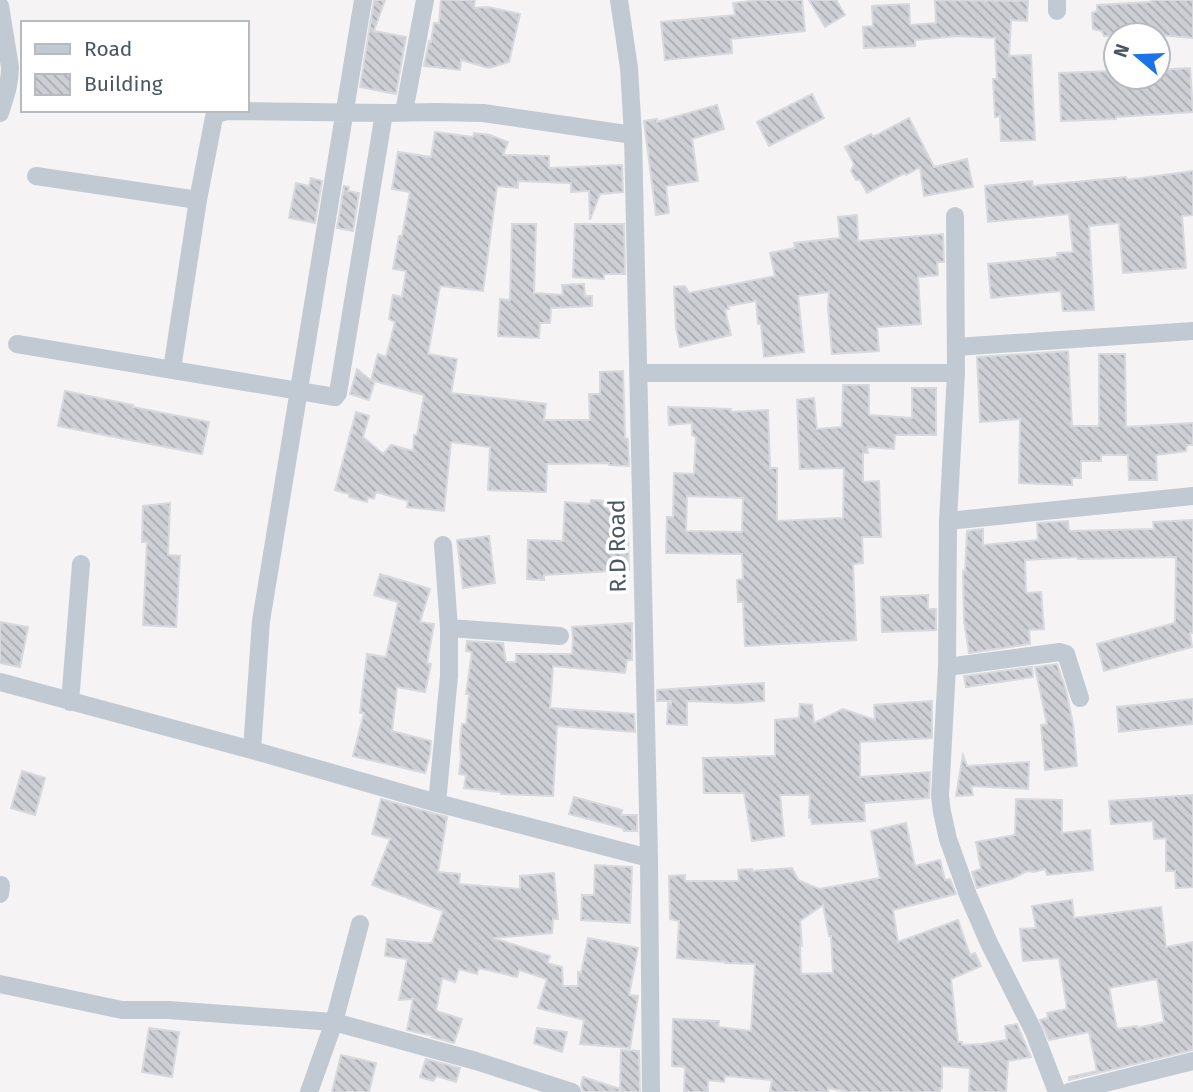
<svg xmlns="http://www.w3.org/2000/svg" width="1193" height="1092" font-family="'Fira Sans',sans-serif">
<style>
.building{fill:url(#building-back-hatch);stroke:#d7d9de;stroke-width:2;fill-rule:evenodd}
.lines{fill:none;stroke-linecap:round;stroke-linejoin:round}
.minor{stroke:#c1cad2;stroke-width:18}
.labels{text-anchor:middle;stroke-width:7;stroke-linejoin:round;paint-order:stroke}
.street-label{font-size:23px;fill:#4a5661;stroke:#fff}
</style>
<defs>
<pattern id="building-back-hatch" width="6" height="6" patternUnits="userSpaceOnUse" patternTransform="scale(1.75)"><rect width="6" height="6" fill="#cdcfd5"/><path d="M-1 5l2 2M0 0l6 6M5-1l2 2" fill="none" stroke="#a8abb0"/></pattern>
</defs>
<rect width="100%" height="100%" fill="#f5f3f3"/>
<!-- building -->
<path class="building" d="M374,0H385L374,31L406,37L396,94L360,87Z
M441,0H475L474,8L488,7L520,14L509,62L489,68L461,60L460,70L424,66L429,41L431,42L434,23H439Z
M759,0H802L805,31L731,39L732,53L665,60L661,22L735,15L733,3Z
M809,0H836L845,15L825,27Z
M935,0L1028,1L1027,21L1011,20L1009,56L1031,55L1035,140L1001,141L1000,116L995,117L993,79H997L995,38L959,36L915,40V46L864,48L863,27L873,26L872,6L909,4L910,25L936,23Z
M1151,0H1193V38L1158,35L1104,36L1102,31L1093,29L1092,13L1097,11V5L1151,2Z
M1190,68L1193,112L1116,117V119L1061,121L1059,73L1114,71L1115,77H1158V70Z
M812,94L824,118L769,146L757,122Z
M717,105L724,129L692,139L698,181L666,186L669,213L656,215L644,121L657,119V122Z
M909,118L934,167L967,159L973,187L924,196L920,167L906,175L905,173L867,193L860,180H856L851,171L854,164L845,147L871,134L873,137Z
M435,132L473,137L474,133L490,135L508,142L503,155L549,156V168L622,165L623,192L600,194L590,220L589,191L571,192V183L518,181V188L497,186L483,291L440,286L428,354L457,359L451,393L546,404L544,420H590L589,394H600V372L623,371L625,438L628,439L629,466L609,465V463L547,464L546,492L488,490L490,447L451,442L444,511L407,507L408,501L376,492L374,499L368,497L367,502L349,497V494L335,490L356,412L369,416L363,437L383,454L391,445L413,451L414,435H417L424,395L371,380L378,354L386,357L395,322L389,319L393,295L402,297L406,271L393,269L399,236H402L410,192L392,189L398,152L431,157Z
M1193,171V215L1182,216L1186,268L1123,273L1119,223L1089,226L1094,310L1063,311L1061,291L991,298L988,264L1058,257L1057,253L1073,252L1069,214L988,222L985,186L1032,181L1033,186L1126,177L1127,180Z
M311,178L322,181L315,223L289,218L296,183L309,186Z
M344,186L349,187L348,191L359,193L353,231L337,228Z
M857,215L858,241L943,234L944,262H937L938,275L918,277L921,324L877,327L879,351L832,354L828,307L829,292L798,296L804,352L764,357L761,324H758L756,301L728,306L729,309L725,310L731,335L680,347L676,328L674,287L685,286L689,293L775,276L770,253L795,248L794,243L840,238L838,217Z
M512,224H536L534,293L563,295L562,285L584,284L585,296H592V306L551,308L550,323H540L539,338L498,336L500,299L510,300Z
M575,224H624L625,274H604V279L573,277Z
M1068,351L1072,426H1099V354H1125L1126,427L1193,423V445H1187L1186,451L1156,455L1157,480H1129L1128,455H1101V461H1081V478H1072V485L1019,483L1020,419L980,422L977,357Z
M357,369L374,383L369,400L350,394Z
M843,385H869V415L912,418V388H936V435H895L894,449L867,447L868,453H863V482L879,481L881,537H862L863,563L853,564L856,640L745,646L743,602H738L737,580L743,579L742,554L666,553L667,517H673L674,473L694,474L696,437L692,435V423L669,425L668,407L731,409V412L768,410L770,468H777V521L843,518L844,468L800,469L797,400L814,398L817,429L842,427ZM687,496L743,498L742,532L686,531Z
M65,391L133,405V407L209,422L202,454L58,426Z
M591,500L603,501V505L626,507L624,538H628L629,570L544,575V580L527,579L528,540L563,541L565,502L590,504Z
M170,503L168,555L180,556L176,627L143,625L147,542H142L143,506Z
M1193,520V633H1190L1192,647L1104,671L1097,644L1175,623L1176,557L1078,559V557L1025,560L1026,593L1041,592L1044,629L1029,630L1030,644L969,653L964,621L963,571H965L967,531L983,529V545L1038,540L1037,523L1068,521L1069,531L1154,529L1153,522Z
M489,536L495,583L463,588L457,540Z
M380,574L430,589L420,622L434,624L427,663L431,664L425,692L397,687L392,731L431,741L430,754L425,773L353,756L364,713H360L367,654L386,657L398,602L374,595Z
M928,595V609H936V630L882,632L881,597Z
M0,622L28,627L20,667L0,663Z
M632,623V660H627L625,673L553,666L550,708L634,714L635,732L557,726L553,796L501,794V792L464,788L466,775L459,774L461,759L460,743L462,724H466L469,694H466L472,652L466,651L467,641L503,643L506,662H516V654H572L573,640L572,627Z
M1057,664L1066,690L1073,724L1077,766L1045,770L1041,725L1047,724L1035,667Z
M1032,667L1033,677L966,687L964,676Z
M764,683V701L737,703L687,701V725L667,724L668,703L671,704V701H657V690Z
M1193,699V724L1119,732L1117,707Z
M932,701V738L860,742V777L930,772L929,798L864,803L865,821L812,824L811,818H809L810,795H780L784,836L752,841L744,793H704L703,758L775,756V720L799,718L800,704L812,705L814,723L843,709L875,720L874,705Z
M963,755L967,766L1029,762L1028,789L971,786L973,795L956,796Z
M22,771L45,778L35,815L11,808Z
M1193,795V887L1176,888L1175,871H1166V838L1154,839L1153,821L1111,824L1109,801Z
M574,797L622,810L621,815H637V831H624L623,828L569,814Z
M381,799L447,817L438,872L460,874L459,884L520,889V876L554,873L558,919H553L552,933L493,938L550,956L547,963L562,967L563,986H578V972L581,973L588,938L638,948L629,995L638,996L630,1048L580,1044L584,1020L538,1008L547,979L519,970L517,977L479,968L477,974L459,969L455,982L442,978L436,1011L462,1019L454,1043L432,1037L433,1036L407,1030L413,999L399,1000L407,959L385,956L387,939L422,943H432L443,911L372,885L390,839L372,834Z
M1016,799L1062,800V833L1090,830L1093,870L1047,875L1045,869L1034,872L1027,871L1014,878L977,888L972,872L981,869L976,842L1015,835Z
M906,823L915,866L940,860L945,880L950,879L956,894L893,910L898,942L958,920L970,955L975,953L981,966L951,979L958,1042H962V1045L982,1044L1007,1040L1005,1026L1017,1024L1031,1057L1008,1061L1006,1092H969L970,1068L942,1066V1088H940V1092H849L828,1088V1092H770L772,1080L725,1076L724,1082L708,1080V1092H684L685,1067L672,1066L673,1019L719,1021L718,1027L751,1031L755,964L725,963V962L677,958L679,921L670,919L669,876L685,875V881H739L738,870L752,869V871L792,868L798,880L819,889L880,878L871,831ZM823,905L829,936H831L833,973L801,974L800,946H802L800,921Z
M595,865L632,867L630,923L581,920L582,895H594Z
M1072,900L1074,918L1161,907L1166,947L1193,942V1050L1069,1080V1077L1097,1071L1089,1032L1049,1040L1040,1020L1048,1018L1047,1013L1067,1009L1059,958L1023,961L1020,929L1036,928L1032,906ZM1157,979L1164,1022L1137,1028V1026L1117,1029L1109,988Z
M149,1028L179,1032L172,1077L142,1072Z
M537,1028L567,1032L562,1052L534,1043Z
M621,1050L639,1051L640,1092H620Z
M341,1055L376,1063L369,1092H332Z
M426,1059L460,1068L456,1082L437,1076L433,1081L420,1077Z
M583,1077L620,1089L619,1092H583L581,1085Z"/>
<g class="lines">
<!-- minor -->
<path class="minor" d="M619,0L629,68L633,135L649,858L651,1092
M0,6L10,67C10,84 5,97 0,113
M1057,11V0
M404,112L425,0
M36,176L198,200
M955,216L956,373L948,521L947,667L940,796L942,812L948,839L968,895L989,943L1034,1032L1057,1092
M17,344L335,397L338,393L384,113
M956,347L1193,331
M172,369L198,200L214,117L217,114L227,111L384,113L436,112L483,113L633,135
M638,373H956
M948,521L1193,496
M449,628L560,636
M947,667L1060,652L1066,654L1080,698
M0,682L252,750L437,803L649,858
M70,702L81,564
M252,750L261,621L363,0
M437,803L449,676V628L443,545
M0,894L1,885
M0,984L122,1010H168L334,1022L476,1061L572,1092
M309,1092L334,1022L360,924
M1069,1092L1193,1061"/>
</g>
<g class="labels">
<!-- street labels -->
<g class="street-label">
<text transform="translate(617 546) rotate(-91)" y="8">R.D Road</text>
</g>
</g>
<!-- legend -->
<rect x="21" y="21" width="228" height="91" fill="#ffffff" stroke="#b7bbc0" stroke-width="2"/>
<rect x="35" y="44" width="35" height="10" fill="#c1cad2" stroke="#b7bbc0" stroke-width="2"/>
<text x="84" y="56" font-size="21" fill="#4a5661">Road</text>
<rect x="35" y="74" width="35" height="21" fill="url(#building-back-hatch)" stroke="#b7bbc0" stroke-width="2"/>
<text x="84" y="91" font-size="21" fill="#4a5661">Building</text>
<!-- north arrow -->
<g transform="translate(1137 56) rotate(289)"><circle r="33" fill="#ffffff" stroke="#b7bbc0" stroke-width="2"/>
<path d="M0-5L12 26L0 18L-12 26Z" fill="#1a73e8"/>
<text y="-10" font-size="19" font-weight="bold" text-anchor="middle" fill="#4a5661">N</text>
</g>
</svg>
